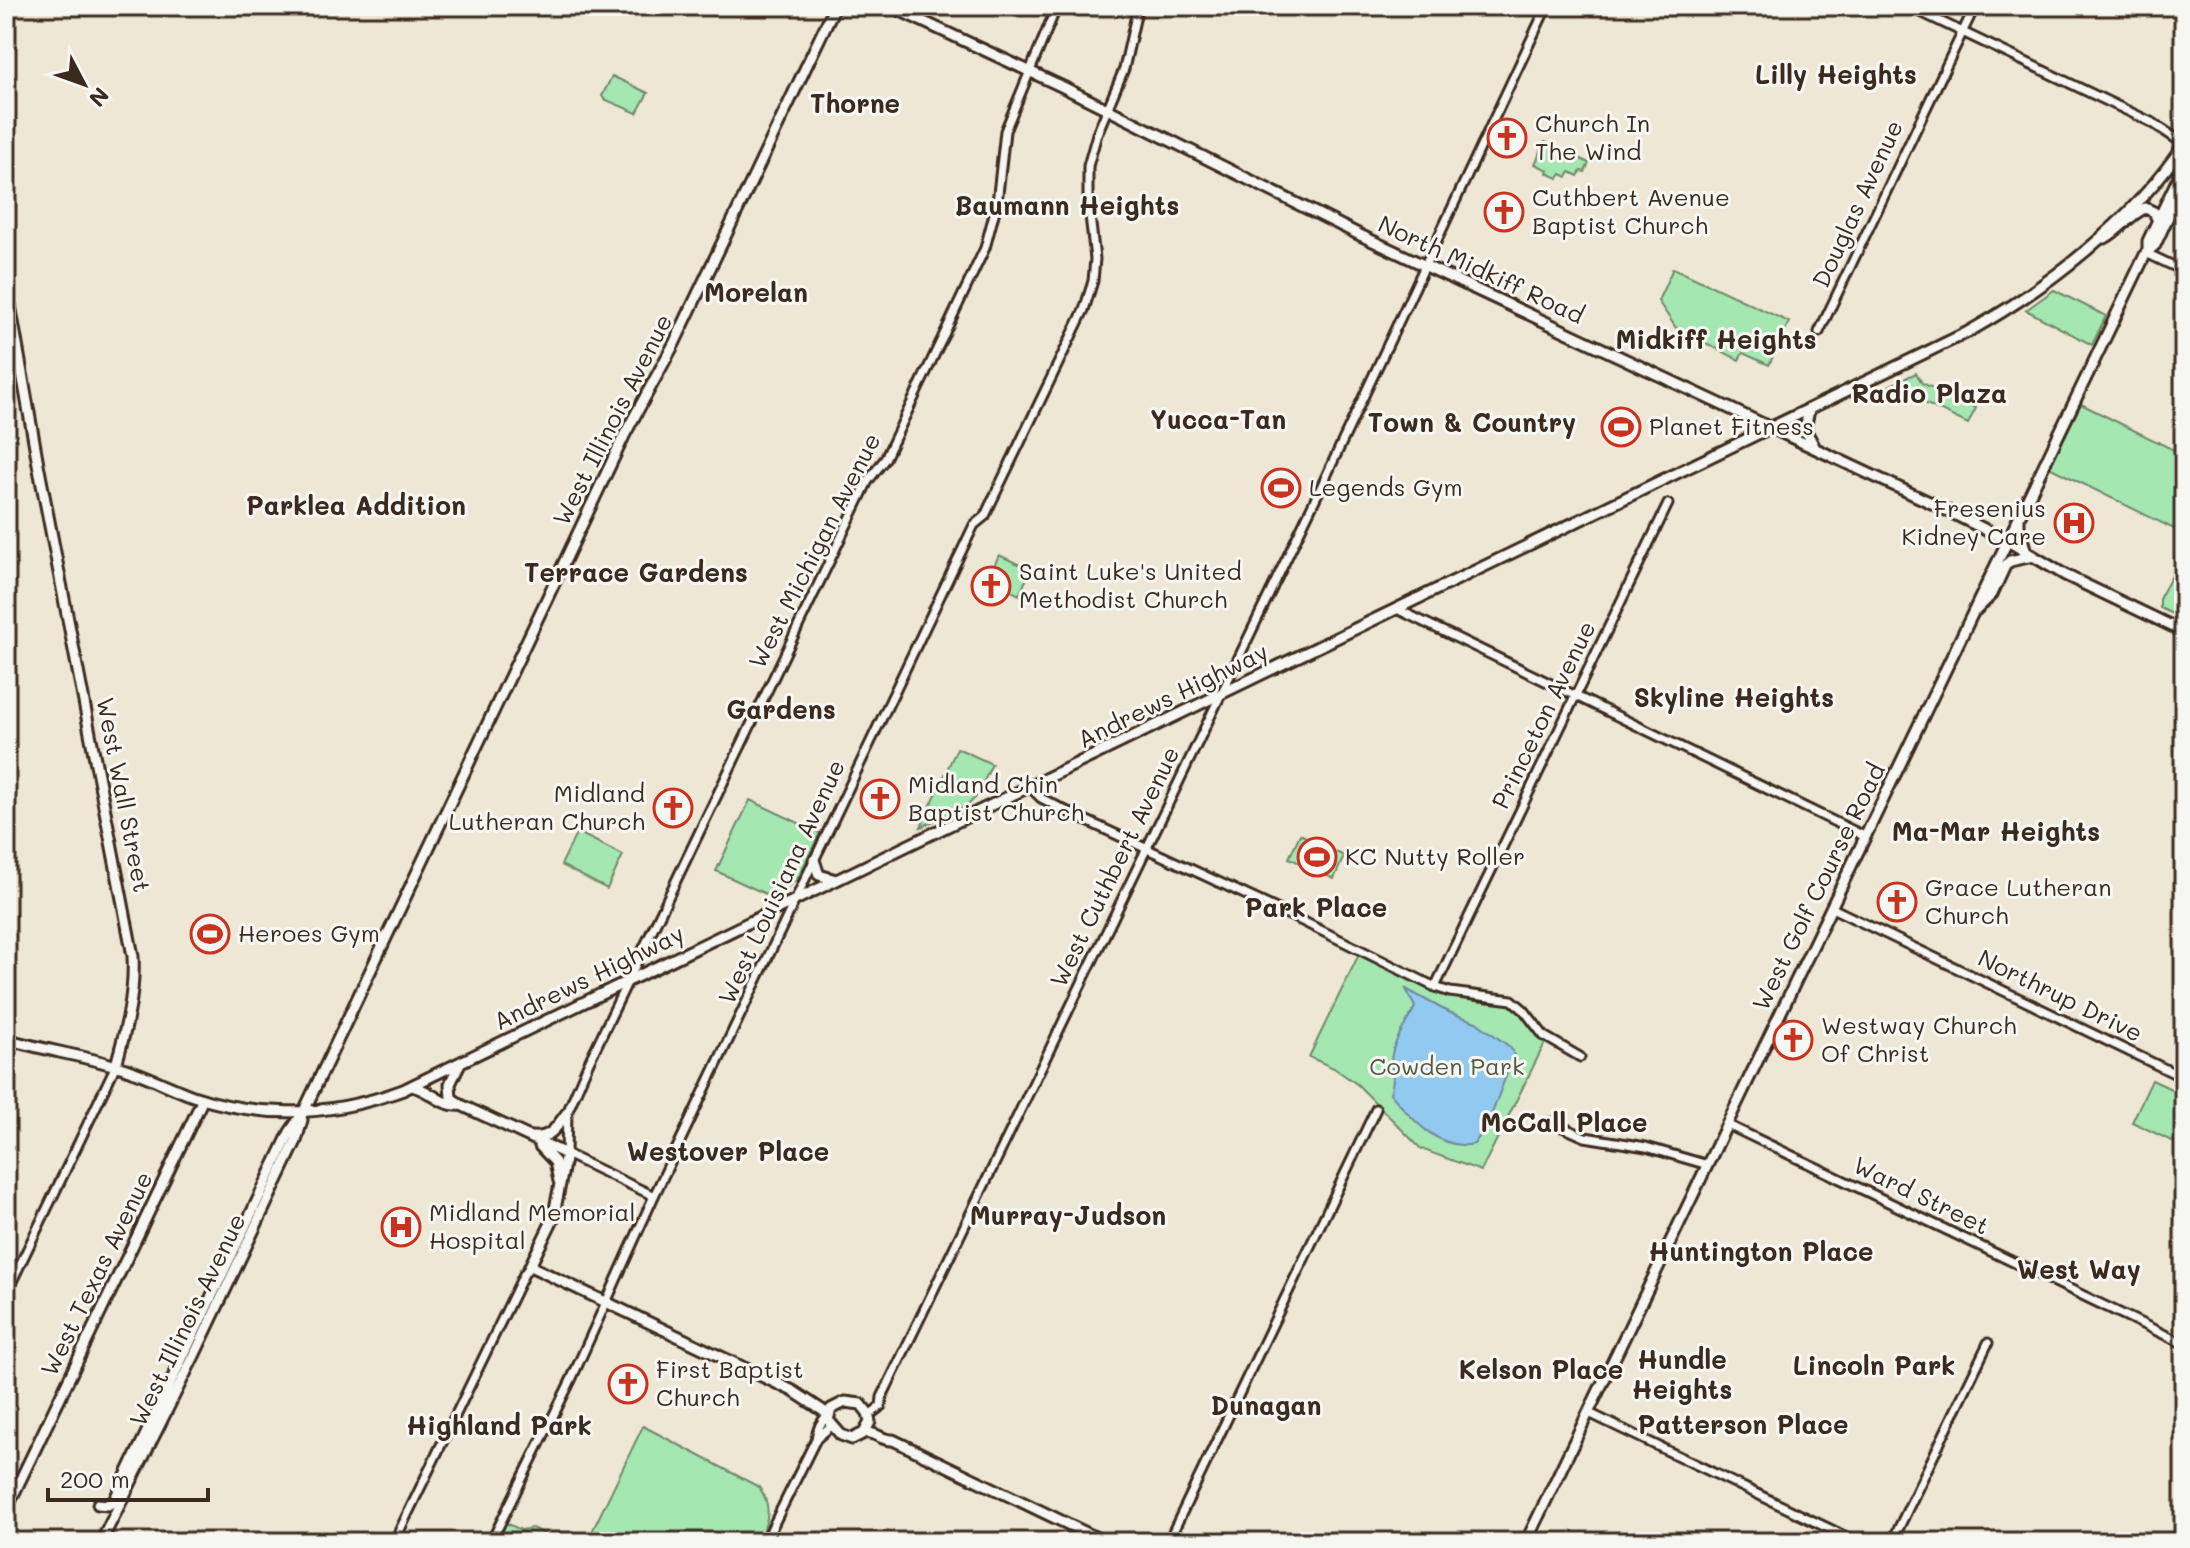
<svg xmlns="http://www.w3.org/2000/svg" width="2190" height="1548" font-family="Mali,sans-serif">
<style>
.green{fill:#a4e7b1;stroke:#708868;stroke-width:2}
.water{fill:#92c9f0;stroke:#6f899c;stroke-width:2}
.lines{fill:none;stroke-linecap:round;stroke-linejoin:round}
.minor-casing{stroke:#3b2a1e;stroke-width:13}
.major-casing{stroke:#3b2a1e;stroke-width:15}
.minor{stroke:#f6f6f2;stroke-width:7}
.major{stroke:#f6f6f2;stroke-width:9}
.labels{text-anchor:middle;stroke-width:6;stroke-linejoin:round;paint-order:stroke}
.poi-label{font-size:24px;fill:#3b2a1e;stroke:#f6f6f2;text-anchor:start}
.street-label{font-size:24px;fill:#3b2a1e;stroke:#f6f6f2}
.park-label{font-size:24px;fill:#555943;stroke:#f6f6f2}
.neighbourhood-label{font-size:26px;font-weight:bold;fill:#3b2a1e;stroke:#f6f6f2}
</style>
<rect width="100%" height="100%" fill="#eee7d6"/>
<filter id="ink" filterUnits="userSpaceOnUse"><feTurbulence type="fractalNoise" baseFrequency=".0125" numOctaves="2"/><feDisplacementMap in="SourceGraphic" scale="16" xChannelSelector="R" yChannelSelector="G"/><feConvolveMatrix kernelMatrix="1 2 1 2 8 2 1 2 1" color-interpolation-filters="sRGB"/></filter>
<g filter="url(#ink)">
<!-- green -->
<path class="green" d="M612,76L648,93L637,113L604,99L602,96Z
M1545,142L1589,163L1585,172L1581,171L1578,176L1570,172L1567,177L1561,174L1558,178L1547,173L1548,170L1535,164Z
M1673,268L1789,322L1769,365L1743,353L1739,360L1676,328L1658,301Z
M2054,290L2106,316L2092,345L2026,310Z
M1916,373L1922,383L1976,408L1968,424L1889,386Z
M2081,404L2184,455V534L2049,467Z
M2184,554V620L2160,608V597Z
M999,555L1031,570L1019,595L996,583L998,578L990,574Z
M957,748L992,764L977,796L968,805L921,827Z
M750,800L820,833L797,880L772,897L716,871Z
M577,832L623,855L607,889L561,865Z
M1300,834L1344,856L1334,879L1289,858Z
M1361,950L1440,989L1513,1000L1547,1039L1481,1171L1421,1149L1358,1085L1334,1068L1309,1057Z
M2152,1080L2184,1095V1147L2132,1122Z
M643,1426L759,1487C773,1507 768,1522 758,1542H567L571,1535L579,1534L589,1538Z
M506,1523L521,1530L532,1528L549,1536L548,1540L552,1542H497Z"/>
<!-- water -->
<path class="water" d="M1406,989L1446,1011L1476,1022L1510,1047L1514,1054L1488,1124L1474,1144C1439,1152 1410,1117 1390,1093C1397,1074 1389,1069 1392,1054C1395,1037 1408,1022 1415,1007Z"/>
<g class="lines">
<defs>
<path id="minor" d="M1908,6L2153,123L2184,144
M2146,253L2184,271
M1819,332L1975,6
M1397,609L1866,837
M1030,787L1041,798L1070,813L1300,920L1435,987L1450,992L1512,1000L1524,1010L1544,1036L1580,1057
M1832,908L2184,1078
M1435,987L1668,504
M1551,1122L1585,1137L1646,1147L1708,1165
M1728,1125L2184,1344
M654,1196L566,1154L567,1113L588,1064L868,481L885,459L985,248L997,203L1005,131L1057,6
M6,1294L116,1065
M1589,1413L1857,1542
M868,1416L881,1406L882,1397L1322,485L1547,6
M816,1439L831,1426
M394,1542L524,1274L530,1266
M491,1542L571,1380L654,1196L974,525L985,516L990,505L1084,310L1093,281L1095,259L1088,198V166L1097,134L1124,69L1138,6
M765,1542L816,1439C817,1429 820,1422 828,1415
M1168,1542L1376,1109
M1892,1542L1988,1343"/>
<path id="major" d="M890,6L1063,87L1362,236L1942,508L2006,540L2065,575L2184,632
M2105,238C2120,230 2130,214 2145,208L2154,212L2158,221
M2148,248V241L2184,166
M6,282L38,464L133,956C135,994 126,1029 116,1065
M1809,410L1805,429L1814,446
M2019,516V528L2026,552
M1976,610L1992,594L2005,566L2010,561L2033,556
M814,860L819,875L836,880
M6,1039C41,1049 78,1055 113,1065C141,1072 166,1086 193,1096C264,1120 333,1116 403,1090L1968,332C2047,288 2134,220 2184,144
M460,1063L450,1084L451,1098L461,1105L566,1154L553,1219L530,1266L793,1391L828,1414
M412,1086C431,1090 441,1107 461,1105
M533,1137C552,1139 557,1125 567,1113
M540,1146L555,1162L559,1181
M845,1402L861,1404L868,1413L870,1422L864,1433L852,1439L841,1435L828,1420L831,1409Z
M864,1433C875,1431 882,1441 893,1440L1105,1542
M98,1504L108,1505L114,1501L290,1132L303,1113L625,434L674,344L835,6
M6,1510L203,1099
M101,1542L194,1356L296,1141L302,1120
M1526,1542L2146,253L2155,245L2184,182"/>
</defs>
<!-- minor casing -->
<use href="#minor" class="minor-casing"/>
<!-- major casing -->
<use href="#major" class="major-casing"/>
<!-- minor -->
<use href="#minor" class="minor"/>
<!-- major -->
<use href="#major" class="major"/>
</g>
</g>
<!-- icons -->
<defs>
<symbol id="church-ring" viewBox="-11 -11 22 22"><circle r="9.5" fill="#f6f6f2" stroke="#c8321e" stroke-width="1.5"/><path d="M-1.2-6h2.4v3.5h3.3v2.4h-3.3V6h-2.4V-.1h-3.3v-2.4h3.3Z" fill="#c8321e"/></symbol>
<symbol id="stadium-ring" viewBox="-11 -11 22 22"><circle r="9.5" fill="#f6f6f2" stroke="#c8321e" stroke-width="1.5"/><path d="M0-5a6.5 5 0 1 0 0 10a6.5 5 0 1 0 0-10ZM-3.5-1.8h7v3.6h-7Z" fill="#c8321e"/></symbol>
<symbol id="hospital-ring" viewBox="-11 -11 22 22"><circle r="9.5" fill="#f6f6f2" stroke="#c8321e" stroke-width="1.5"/><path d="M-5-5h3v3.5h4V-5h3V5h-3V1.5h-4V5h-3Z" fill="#c8321e"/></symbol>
</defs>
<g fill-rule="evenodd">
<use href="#church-ring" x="1485" y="116" width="44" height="44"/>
<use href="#church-ring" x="1482" y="190" width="44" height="44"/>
<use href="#stadium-ring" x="1599" y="405" width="44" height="44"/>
<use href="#stadium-ring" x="1259" y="466" width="44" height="44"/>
<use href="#hospital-ring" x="2052" y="501" width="44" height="44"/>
<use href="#church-ring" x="969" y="564" width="44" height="44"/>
<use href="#church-ring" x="858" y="777" width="44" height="44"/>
<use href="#church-ring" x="651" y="786" width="44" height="44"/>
<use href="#stadium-ring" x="1295" y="835" width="44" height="44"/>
<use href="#church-ring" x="1875" y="880" width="44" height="44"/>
<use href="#stadium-ring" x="188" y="912" width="44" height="44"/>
<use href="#church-ring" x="1771" y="1018" width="44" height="44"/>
<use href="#hospital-ring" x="379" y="1205" width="44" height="44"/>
<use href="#church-ring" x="606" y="1362" width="44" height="44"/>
</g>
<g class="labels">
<!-- poi labels -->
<g class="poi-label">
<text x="1535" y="132">Church In<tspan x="1535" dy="28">The Wind</tspan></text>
<text x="1532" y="206">Cuthbert Avenue<tspan x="1532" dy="28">Baptist Church</tspan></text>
<text x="1649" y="435">Planet Fitness</text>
<text x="1309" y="496">Legends Gym</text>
<text x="2046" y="517" text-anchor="end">Fresenius<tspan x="2046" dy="28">Kidney Care</tspan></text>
<text x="1019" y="580">Saint Luke's United<tspan x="1019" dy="28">Methodist Church</tspan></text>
<text x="908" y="793">Midland Chin<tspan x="908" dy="28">Baptist Church</tspan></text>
<text x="645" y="802" text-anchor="end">Midland<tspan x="645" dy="28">Lutheran Church</tspan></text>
<text x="1345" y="865">KC Nutty Roller</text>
<text x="1925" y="896">Grace Lutheran<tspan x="1925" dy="28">Church</tspan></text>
<text x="238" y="942">Heroes Gym</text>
<text x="1821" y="1034">Westway Church<tspan x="1821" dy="28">Of Christ</tspan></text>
<text x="429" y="1221">Midland Memorial<tspan x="429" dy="28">Hospital</tspan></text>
<text x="656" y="1378">First Baptist<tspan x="656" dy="28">Church</tspan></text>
</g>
<!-- street labels -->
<g class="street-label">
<text transform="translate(1858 204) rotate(-65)" y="8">Douglas Avenue</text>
<text transform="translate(1481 270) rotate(25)" y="8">North Midkiff Road</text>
<text transform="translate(613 420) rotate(-63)" y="8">West Illinois Avenue</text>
<text transform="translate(815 551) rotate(-63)" y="8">West Michigan Avenue</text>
<text transform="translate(1173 696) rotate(-26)" y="8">Andrews Highway</text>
<text transform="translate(1544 715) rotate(-64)" y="8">Princeton Avenue</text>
<text transform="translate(123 795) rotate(79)" y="8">West Wall Street</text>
<text transform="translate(1115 867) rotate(-64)" y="8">West Cuthbert Avenue</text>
<text transform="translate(782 882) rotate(-65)" y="8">West Louisiana Avenue</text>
<text transform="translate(1819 887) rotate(-64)" y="8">West Golf Course Road</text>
<text transform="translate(589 978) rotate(-26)" y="8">Andrews Highway</text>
<text transform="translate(2060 996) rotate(26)" y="8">Northrup Drive</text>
<text transform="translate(1921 1196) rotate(26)" y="8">Ward Street</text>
<text transform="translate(97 1274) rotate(-64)" y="8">West Texas Avenue</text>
<text transform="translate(188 1320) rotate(-64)" y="8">West Illinois Avenue</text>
</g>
<!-- park labels -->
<g class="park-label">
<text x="1447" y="1075">Cowden Park</text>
</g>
<!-- neighbourhood labels -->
<g class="neighbourhood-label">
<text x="1836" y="84">Lilly Heights</text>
<text x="855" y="113">Thorne</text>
<text x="1067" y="215">Baumann Heights</text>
<text x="756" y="302">Morelan</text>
<text x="1716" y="349">Midkiff Heights</text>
<text x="1929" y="403">Radio Plaza</text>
<text x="1218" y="429">Yucca-Tan</text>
<text x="1472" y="432">Town &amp; Country</text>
<text x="356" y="515">Parklea Addition</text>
<text x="636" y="582">Terrace Gardens</text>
<text x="1734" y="707">Skyline Heights</text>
<text x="781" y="719">Gardens</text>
<text x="1996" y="841">Ma-Mar Heights</text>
<text x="1316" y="917">Park Place</text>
<text x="1564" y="1132">McCall Place</text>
<text x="728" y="1161">Westover Place</text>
<text x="1068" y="1225">Murray-Judson</text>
<text x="1761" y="1261">Huntington Place</text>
<text x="2079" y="1279">West Way</text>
<text x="1682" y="1369">Hundle<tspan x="1682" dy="30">Heights</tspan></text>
<text x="1874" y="1375">Lincoln Park</text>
<text x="1541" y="1379">Kelson Place</text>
<text x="1266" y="1415">Dunagan</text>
<text x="1743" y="1434">Patterson Place</text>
<text x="499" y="1435">Highland Park</text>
</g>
</g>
<!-- margin -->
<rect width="2190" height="1548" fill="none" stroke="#f6f6f2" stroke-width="32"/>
<rect x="16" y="16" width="2158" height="1516" fill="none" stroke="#3b2a1e" stroke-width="3" filter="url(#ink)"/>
<!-- north arrow -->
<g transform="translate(84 84) rotate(131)" stroke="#f6f6f2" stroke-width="6" paint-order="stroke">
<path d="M0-6L14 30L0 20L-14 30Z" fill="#3b2a1e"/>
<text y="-12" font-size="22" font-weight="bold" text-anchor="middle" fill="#3b2a1e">N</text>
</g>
<!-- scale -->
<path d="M48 1488v12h160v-12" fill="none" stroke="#3b2a1e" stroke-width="4"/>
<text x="60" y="1488" font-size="24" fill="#3b2a1e" stroke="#f6f6f2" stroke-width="6" paint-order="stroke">200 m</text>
</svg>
